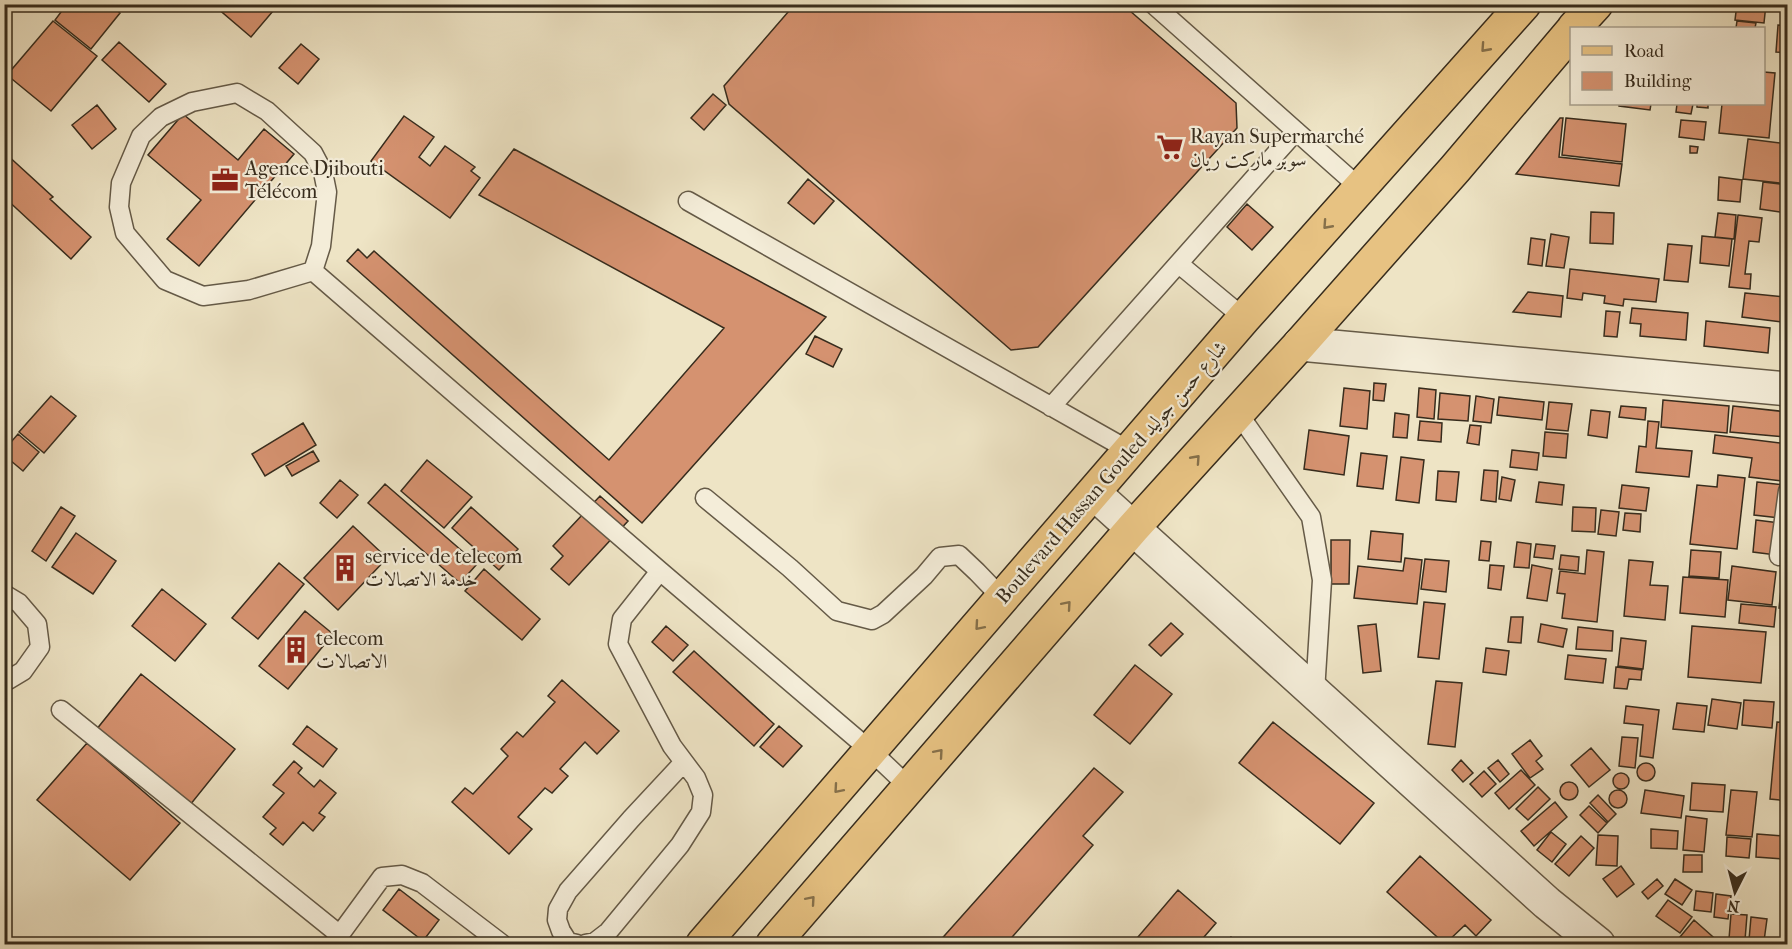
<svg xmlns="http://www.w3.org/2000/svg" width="1792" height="949" font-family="'IM FELL French Canon',Amiri,serif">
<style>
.building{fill:#d59270;stroke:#372c1d;stroke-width:1.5}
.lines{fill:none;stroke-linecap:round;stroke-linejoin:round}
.lane-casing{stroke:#655a47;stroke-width:21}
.street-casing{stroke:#655a47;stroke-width:36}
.primary-casing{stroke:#372c1d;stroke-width:36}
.lane{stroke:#f4edd9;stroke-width:18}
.street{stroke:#f4edd9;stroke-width:33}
.primary{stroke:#e7c282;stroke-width:33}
.oneway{stroke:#86704a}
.labels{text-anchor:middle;stroke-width:4.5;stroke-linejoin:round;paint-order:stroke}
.poi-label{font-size:20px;fill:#372c1d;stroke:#f4edd9;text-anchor:start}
.street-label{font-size:20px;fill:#372c1d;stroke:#f4edd9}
</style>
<rect width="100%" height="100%" fill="#eee4c5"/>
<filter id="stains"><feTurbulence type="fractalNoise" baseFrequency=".00333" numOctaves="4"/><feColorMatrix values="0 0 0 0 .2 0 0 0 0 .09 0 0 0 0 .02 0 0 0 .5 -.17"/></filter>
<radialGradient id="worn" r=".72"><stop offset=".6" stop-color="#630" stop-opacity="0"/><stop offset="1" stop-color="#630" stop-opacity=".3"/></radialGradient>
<!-- building -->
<path class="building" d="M4,4H18L4,21Z
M67,4H110L120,13L91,49L55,20Z
M218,4H279L251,37L216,7Z
M795,4H1122L1236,103L1237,128L1038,347L1011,350L729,104L724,86Z
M1737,4H1766L1764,23L1735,20Z
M53,21L97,56L51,111L7,75Z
M1737,21L1756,23L1755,28H1736Z
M1778,25L1788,26V53L1776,52Z
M119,42L166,84L149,102L102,60Z
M301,44L319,59L298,84L279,68Z
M1764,72L1775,73L1769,138L1719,133L1722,104H1764Z
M713,94L726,105L704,130L691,118Z
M1619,104H1651L1650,110L1619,106Z
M1677,104H1693L1691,114L1676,112Z
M1697,104H1708V108L1697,107Z
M97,105L116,129L92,149L72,125Z
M183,114L238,160L264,129L294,154L199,266L167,239L201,200L148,155Z
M404,116L434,137L419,157L430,166L445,146L475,167L471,171L480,178L450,218L371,161Z
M1560,118H1563L1559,157L1622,164L1619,186L1516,174Z
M1566,118L1626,124L1622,162L1562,155Z
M1681,120L1706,122L1704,140L1679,137Z
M1748,139L1788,144V184L1743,179Z
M1690,146L1698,147L1697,153H1690Z
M514,149L826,317L642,523L347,261L358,249L367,258L374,251L609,460L724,328L479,195Z
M5,153L53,197L50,199L91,237L71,259L4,197Z
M1719,177L1742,180L1740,202L1718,200Z
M808,179L834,201L814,224L788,203Z
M1763,182L1788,185L1787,213L1760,209Z
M1247,204L1273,227L1252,250L1227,227Z
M1591,212L1614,213L1613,244L1590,243Z
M1718,213L1736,215L1734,239L1715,237Z
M1738,215L1762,218L1759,242L1749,241L1745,274H1751L1750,289L1729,287Z
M1784,221L1788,222V246H1781Z
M1551,234L1569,237L1564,268L1546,266Z
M1702,236L1732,239L1729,266L1700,263Z
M1531,238L1545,240L1542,266L1528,264Z
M1668,244L1692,246L1688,282L1664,280Z
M1570,269L1659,279L1656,302L1624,299L1623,306L1604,303L1605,296L1583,293L1582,300L1567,298Z
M1528,292L1563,296L1561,317L1513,312Z
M1745,293L1785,297L1782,322L1742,317Z
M1632,308L1688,313L1686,340L1640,336L1641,324L1630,323Z
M1606,311L1620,312L1617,337L1604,336Z
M1706,321L1770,328L1768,353L1704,346Z
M815,336L842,349L833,367L806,354Z
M1374,383L1386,384L1384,401L1373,400Z
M1344,388L1370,391L1367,429L1340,426Z
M1419,388L1436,390L1434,419L1417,417Z
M1440,393L1470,396L1468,421L1438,419Z
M51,396L76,416L44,453L19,432Z
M1476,396L1494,399L1491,423L1473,421Z
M1499,397L1544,402L1542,420L1497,415Z
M1663,400L1729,406L1727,433L1661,427Z
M1549,402L1572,404L1568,431L1546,429Z
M1621,406L1646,408L1645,420L1619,417Z
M1733,406L1788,412L1785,437L1730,432Z
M1591,410L1610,412L1607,438L1588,435Z
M1395,413L1409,415L1407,438L1393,437Z
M1420,421L1442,423L1441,442L1418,440Z
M1648,421L1659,422L1656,448L1692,451L1689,477L1636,472L1639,446L1646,447Z
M303,423L316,445L265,476L252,454Z
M1470,425L1481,426L1479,445L1467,443Z
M1309,430L1349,436L1344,475L1304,469Z
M1545,432L1568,434L1566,458L1543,456Z
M18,434L39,452L23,471L4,455V450Z
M1715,435L1788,444L1783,481L1749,477L1752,458L1713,453Z
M1512,450L1539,453L1537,470L1510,467Z
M313,451L319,461L292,476L286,466Z
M1361,453L1387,456L1383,489L1357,486Z
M1401,457L1424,460L1419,503L1396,500Z
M427,460L472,497L444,528L401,491Z
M1484,470L1498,471L1496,502L1481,500Z
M1438,471L1459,472L1456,502L1436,500Z
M1718,475L1745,478L1737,549L1690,544L1697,485L1717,487Z
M1502,477L1515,480L1511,501L1499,499Z
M340,480L358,495L337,518L320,503Z
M1539,482L1564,485L1562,505L1536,502Z
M1757,482L1785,485L1781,518L1754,515Z
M385,484L477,564L460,583L368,503Z
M1622,485L1649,488L1646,511L1619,508Z
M600,496L628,521L569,585L551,569L563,556L553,546Z
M61,507L75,516L46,561L32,551Z
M471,507L518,549L499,570L452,528Z
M1573,507L1596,508L1595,532L1572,531Z
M1601,510L1619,512L1616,536L1598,534Z
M1625,513L1641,514L1640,532L1623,530Z
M1756,520L1780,523L1776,555L1753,552Z
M353,526L387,558L338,610L304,578Z
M1371,531L1403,534L1401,562L1368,559Z
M76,533L116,561L93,594L52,567Z
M1331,540H1350L1349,584H1331Z
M1481,541L1491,542L1489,561L1479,560Z
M1517,542L1531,544L1529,568L1514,567Z
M1536,544L1555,546L1553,559L1534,557Z
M1587,550L1604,552L1597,622L1562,618L1565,594L1557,593L1560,571L1585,574Z
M1691,550L1721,552L1719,578L1689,576Z
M1561,555L1579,557L1578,571L1559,569Z
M1405,558L1422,560L1417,604L1354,598L1358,566L1403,571Z
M1425,559L1449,561L1446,592L1421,589Z
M1629,560L1653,562L1650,585L1668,586L1665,620L1624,616Z
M279,563L304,584L258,639L232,618Z
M1490,565L1504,566L1501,590L1488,588Z
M1532,565L1552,569L1547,601L1527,598Z
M1732,566L1776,572L1772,605L1728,600Z
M484,569L540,619L522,640L465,591Z
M1683,577L1728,580L1725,617L1680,613Z
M1782,580H1788V609L1779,608Z
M162,589L206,624L175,661L132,626Z
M1424,602L1445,604L1439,659L1418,657Z
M1741,604L1776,607L1774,627L1739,623Z
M305,611L333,634L288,689L259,666Z
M1511,617H1523L1521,643L1508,642Z
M1171,623L1183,634L1161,656L1149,645Z
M1376,624L1381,671L1363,673L1358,626Z
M1541,624L1567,629L1563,647L1538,642Z
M666,626L688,645L673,661L652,642Z
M1692,626L1766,632L1761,683L1688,677Z
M1578,627L1613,631L1612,651L1576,649Z
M1621,638L1646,641L1643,669L1618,666Z
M1486,648L1509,651L1506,675L1483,672Z
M694,651L774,724L754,746L673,672Z
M1568,655L1606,659L1603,683L1565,679Z
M1135,665L1172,694L1130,744L1094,715Z
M1784,666L1788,667V690H1781Z
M1616,667L1642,670L1641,680L1629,679L1627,689L1614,688Z
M141,674L235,749L186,810L92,735Z
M562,680L619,731L597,754L585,742L560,769L568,776L552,793L545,788L518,817L532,829L509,854L452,802L465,788L473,794L508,756L501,749L517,732L523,737L555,702L548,696Z
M1436,681L1462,683L1455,747L1428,744Z
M1712,699L1741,703L1737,729L1708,725Z
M1744,700L1774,702L1772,728L1742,725Z
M1677,703L1707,706L1704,732L1673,729Z
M1626,706L1659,710L1653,758L1640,756L1643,725L1624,723Z
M1273,722L1374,803L1340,844L1239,763Z
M1777,722L1788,723V801L1770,799Z
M307,726L337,749L323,767L293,744Z
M779,726L802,746L783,767L760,747Z
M1622,737L1638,738L1635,768L1619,766Z
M1530,740L1542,756L1536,761L1543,769L1530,778L1512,754Z
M87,743L180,823L130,880L37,800Z
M1591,748L1610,770L1589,787L1571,765Z
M1461,760L1473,773L1463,782L1452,770Z
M1498,760L1509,774L1500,782L1488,768Z
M294,761L302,768L298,773L314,787L320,780L336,793L319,813L325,817L313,831L303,822L283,845L270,834L276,828L263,817L284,793L273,785Z
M1637 772a9 9 0 1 1 18 0a9 9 0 1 1-18 0Z
M1094,768L1123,792L1083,836L1093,845L1006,944H937Z
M1521,770L1535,785L1509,809L1495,793Z
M1484,771L1496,784L1482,797L1470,784Z
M1613 781a8 8 0 1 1 16 0a8 8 0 1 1-16 0Z
M1560 791a9 9 0 1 1 18 0a9 9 0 1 1-18 0Z
M1692,783L1725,785L1723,812L1690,810Z
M1538,787L1550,799L1528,820L1516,809Z
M1645,790L1684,796L1681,818L1641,813Z
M1731,790L1757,792L1752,837L1726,835Z
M1609 799a9 9 0 1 1 18 0a9 9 0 1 1-18 0Z
M1598,795L1616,814L1608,822L1590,803Z
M1555,802L1567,817L1534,846L1521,831Z
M1589,806L1607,823L1598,833L1580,815Z
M1686,816L1707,819L1704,852L1683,850Z
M1651,829L1678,831L1677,849L1651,848Z
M1551,832L1566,844L1552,862L1537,850Z
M1757,834L1784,836L1783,859L1756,857Z
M1598,835L1618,836L1617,866L1596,865Z
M1581,836L1594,848L1569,876L1555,864Z
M1727,837L1751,839L1749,858L1726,856Z
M1684,855H1702V872H1683Z
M1420,856L1491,920L1476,936L1465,925L1445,944L1387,892Z
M1621,866L1634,884L1617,897L1603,879Z
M1657,879L1663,886L1648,899L1642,892Z
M1675,879L1692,890L1682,905L1665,894Z
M399,889L439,920L423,941L383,910Z
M1178,890L1216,923L1198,944H1132Z
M1696,891L1713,893L1711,912L1694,910Z
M1716,894L1731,896L1728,919L1714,917Z
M1668,900L1692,917L1680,933L1656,916Z
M1731,914L1747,915L1745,940L1729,939Z
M1751,917L1767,919L1764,941L1749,940Z
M1694,920L1721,944H1689L1680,937Z
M1231,937L1240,944H1225Z
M1767,940L1788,942V944H1767Z"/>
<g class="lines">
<defs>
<path id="lane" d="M1153,4L1360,188
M688,201L1130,451
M1179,264L1244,318
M313,271L249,290L203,296L165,280L125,233L119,207L121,183L141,136L161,117L192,102L237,93L267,111L313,153L323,172L327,192L321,246L313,271L660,571L871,751L910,788
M1051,407L1296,131
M1238,413L1311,517L1322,580L1315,692
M705,498L790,568L837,611L872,620L883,614L924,576L940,557L959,555L977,572L1003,599
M1779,556L1788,491
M4,594L19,603L37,624L40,647L23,671L8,680L4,679
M61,710L340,935
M333,944L382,877L402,875L422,883L502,944
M577,944L568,942L561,931L557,920L558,909L568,891L631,819L684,762
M585,944L595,942L608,932L680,845L701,812L703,795L696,778L672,746L618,644L622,619L660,571"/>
<path id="street" d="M1300,344L1788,389
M1094,493L1547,903L1598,944"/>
<path id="primary" d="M1574,28L1596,4
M703,944L1244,318L1524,4
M773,944L1133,528L1300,344L1455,169L1572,31"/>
</defs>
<!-- lane casing -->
<use href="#lane" class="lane-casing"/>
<!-- street casing -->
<use href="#street" class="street-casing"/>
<!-- primary casing -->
<use href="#primary" class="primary-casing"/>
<!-- lane -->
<use href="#lane" class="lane"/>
<!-- street -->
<use href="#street" class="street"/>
<!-- primary -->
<use href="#primary" class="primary"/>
</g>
<!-- one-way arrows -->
<defs><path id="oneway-chevron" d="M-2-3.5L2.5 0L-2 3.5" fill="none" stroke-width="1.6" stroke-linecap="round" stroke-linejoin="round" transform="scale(1.5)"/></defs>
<g class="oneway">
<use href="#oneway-chevron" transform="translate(1485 48) rotate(132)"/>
<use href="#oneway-chevron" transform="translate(1327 225) rotate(132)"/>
<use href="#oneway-chevron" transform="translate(1196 459) rotate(-48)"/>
<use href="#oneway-chevron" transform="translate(1067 605) rotate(-49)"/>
<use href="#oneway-chevron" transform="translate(979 626) rotate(131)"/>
<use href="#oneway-chevron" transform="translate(939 753) rotate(-49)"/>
<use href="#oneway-chevron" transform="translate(838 789) rotate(131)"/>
<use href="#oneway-chevron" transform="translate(811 900) rotate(-49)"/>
</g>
<!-- icons -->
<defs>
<symbol id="supermarket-bare" viewBox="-9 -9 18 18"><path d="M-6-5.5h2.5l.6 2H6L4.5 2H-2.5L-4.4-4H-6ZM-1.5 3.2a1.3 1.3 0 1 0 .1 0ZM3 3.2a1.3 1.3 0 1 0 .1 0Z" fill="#8f2418" stroke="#f4edd9" stroke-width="2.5" paint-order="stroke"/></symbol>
<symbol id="office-bare" viewBox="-9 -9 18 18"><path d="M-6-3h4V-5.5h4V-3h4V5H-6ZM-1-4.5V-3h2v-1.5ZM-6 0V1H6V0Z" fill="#8f2418" stroke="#f4edd9" stroke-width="2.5" paint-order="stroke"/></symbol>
<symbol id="building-bare" viewBox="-9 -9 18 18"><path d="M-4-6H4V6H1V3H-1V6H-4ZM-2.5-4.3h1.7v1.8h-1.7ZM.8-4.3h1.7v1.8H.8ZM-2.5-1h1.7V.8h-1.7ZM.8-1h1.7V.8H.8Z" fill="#8f2418" stroke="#f4edd9" stroke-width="2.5" paint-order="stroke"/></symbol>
</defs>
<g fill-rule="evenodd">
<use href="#supermarket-bare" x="1151" y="128" width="38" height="38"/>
<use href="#office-bare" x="206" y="161" width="38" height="38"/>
<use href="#building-bare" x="326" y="549" width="38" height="38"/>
<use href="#building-bare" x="277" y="631" width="38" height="38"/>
</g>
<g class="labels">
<!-- poi labels -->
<g class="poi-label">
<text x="1190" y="143">Rayan Supermarché<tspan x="1190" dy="23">سوبر ماركت ريان</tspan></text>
<text x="245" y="175">Agence Djibouti<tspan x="245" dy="23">Télécom</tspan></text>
<text x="365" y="563">service de telecom<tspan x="365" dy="23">خدمة الاتصالات</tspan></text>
<text x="316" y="645">telecom<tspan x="316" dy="23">الاتصالات</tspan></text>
</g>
<!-- street labels -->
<g class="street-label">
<text transform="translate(1111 472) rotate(-49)" y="7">Boulevard Hassan Gouled شارع حسن جوليد</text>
</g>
</g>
<!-- margin -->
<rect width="1792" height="949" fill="none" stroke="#eee4c5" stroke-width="24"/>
<rect x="6" y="6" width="1780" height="937" fill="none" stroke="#372c1d" stroke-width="3"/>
<rect x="12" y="12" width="1768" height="925" fill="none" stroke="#372c1d" stroke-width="1.5"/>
<!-- legend -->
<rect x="1570" y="27" width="195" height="78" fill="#f4edd9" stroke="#a8a08e" stroke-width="1.5"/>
<rect x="1582" y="46" width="30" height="9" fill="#e7c282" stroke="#a8a08e" stroke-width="1.5"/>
<text x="1624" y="57" font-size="18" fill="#372c1d">Road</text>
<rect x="1582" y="72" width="30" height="18" fill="#d59270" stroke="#a8a08e" stroke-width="1.5"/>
<text x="1624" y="87" font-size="18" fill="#372c1d">Building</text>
<!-- north arrow -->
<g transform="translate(1735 892) rotate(186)" stroke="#f4edd9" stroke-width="4.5" paint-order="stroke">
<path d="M0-4.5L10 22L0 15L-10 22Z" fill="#372c1d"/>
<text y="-9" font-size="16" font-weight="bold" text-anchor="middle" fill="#372c1d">N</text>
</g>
<rect width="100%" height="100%" filter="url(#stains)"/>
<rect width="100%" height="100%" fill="url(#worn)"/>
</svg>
